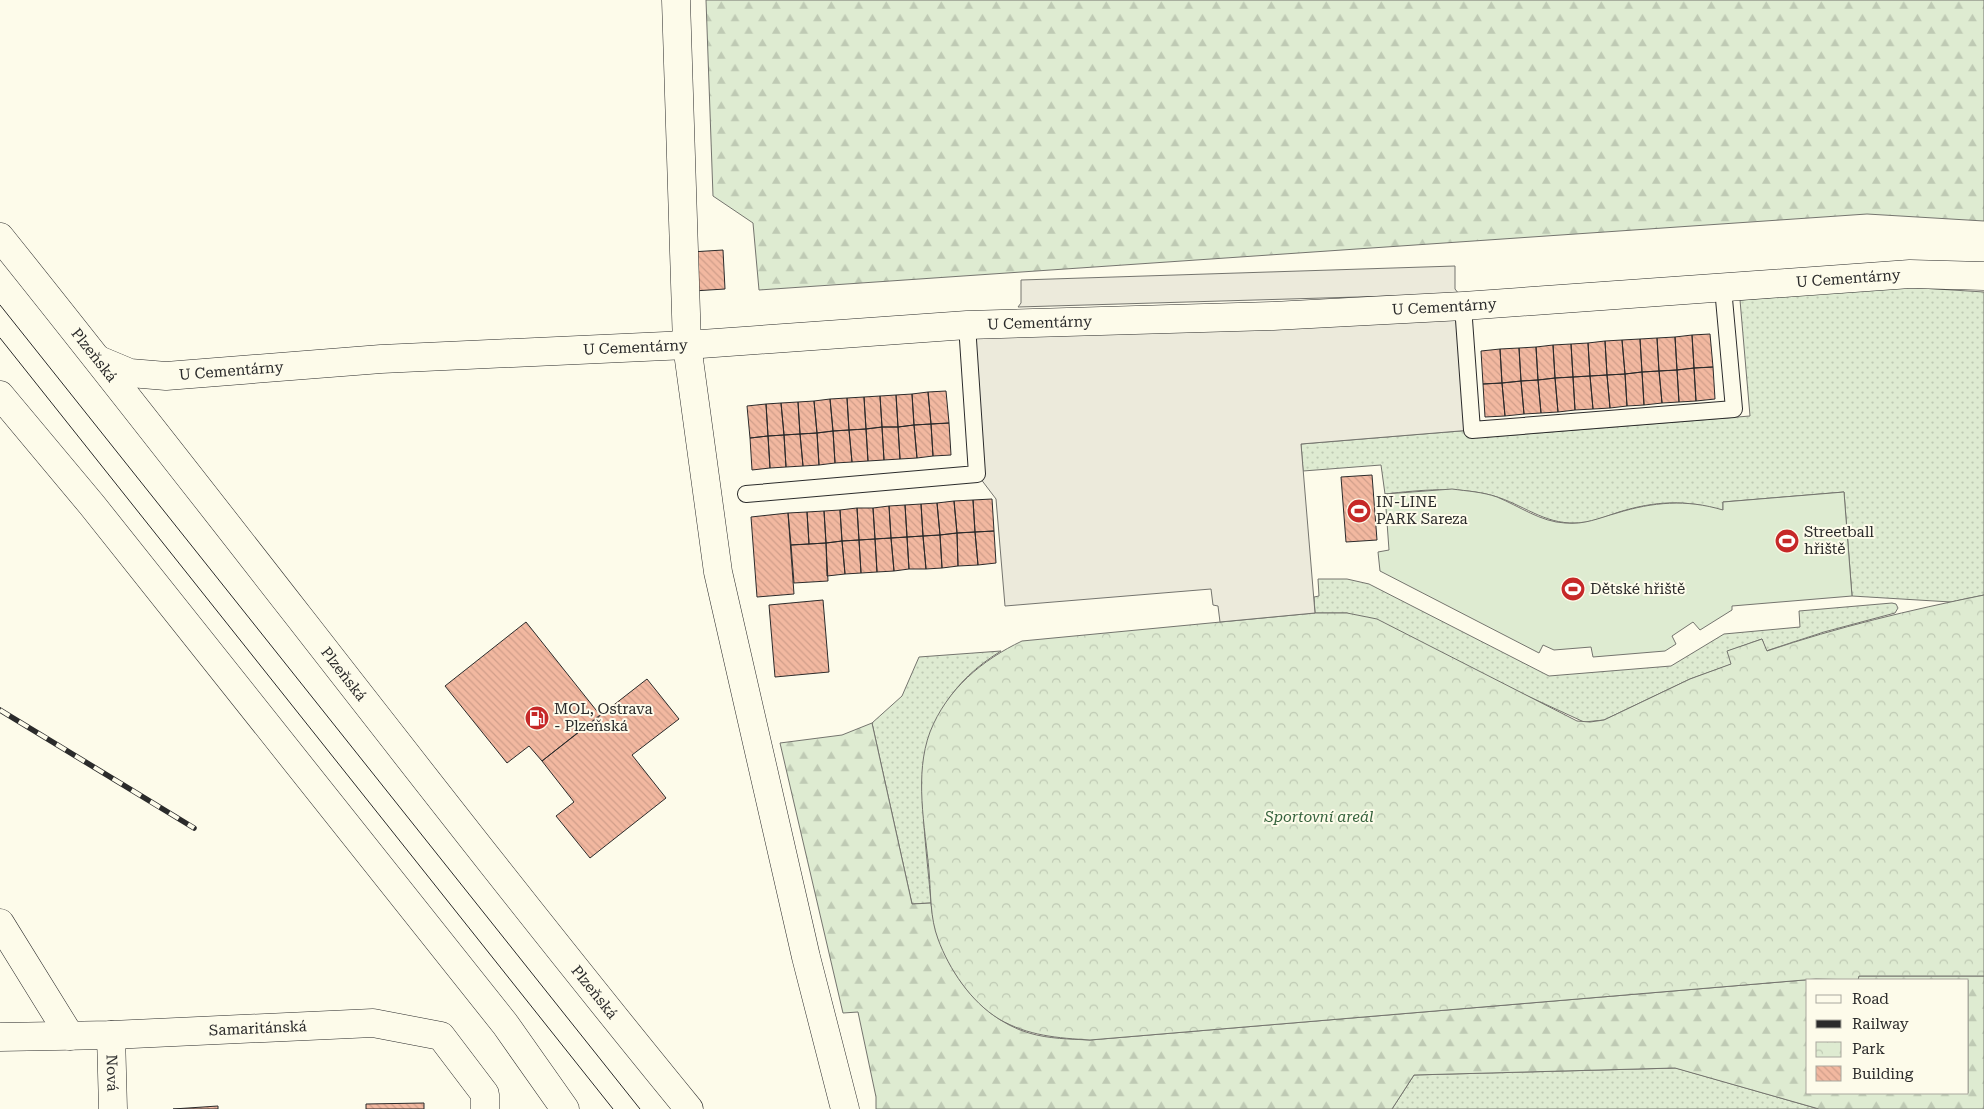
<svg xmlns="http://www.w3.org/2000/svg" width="1984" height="1109" font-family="'Roboto Serif',serif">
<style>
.grass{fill:url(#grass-dots);stroke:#74746e}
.forest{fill:url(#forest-firs);stroke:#74746e}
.park{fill:url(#park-crowns);stroke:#74746e}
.garden{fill:#deebd1;stroke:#74746e}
.parking{fill:#eceadb;stroke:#74746e}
.building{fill:url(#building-back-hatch);stroke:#2b2b2b}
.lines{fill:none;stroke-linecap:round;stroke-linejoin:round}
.service-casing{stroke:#2b2b2b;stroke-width:18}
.minor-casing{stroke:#2b2b2b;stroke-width:29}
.secondary-casing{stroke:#2b2b2b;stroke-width:29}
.service{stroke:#fdfbea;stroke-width:16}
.minor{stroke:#fdfbea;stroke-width:28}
.secondary{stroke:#fdfbea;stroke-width:28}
.tram{stroke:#2b2b2b;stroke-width:1}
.rail-casing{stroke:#2b2b2b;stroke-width:5.5}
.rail{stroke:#fdfbea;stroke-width:4;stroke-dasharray:11;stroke-linecap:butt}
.labels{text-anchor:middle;stroke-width:4;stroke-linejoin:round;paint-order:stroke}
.street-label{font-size:15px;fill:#2b2b2b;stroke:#fdfbea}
.poi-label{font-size:15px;fill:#2b2b2b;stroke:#fdfbea;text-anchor:start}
.park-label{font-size:15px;font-style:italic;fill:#34623c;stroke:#fdfbea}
</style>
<defs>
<pattern id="grass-dots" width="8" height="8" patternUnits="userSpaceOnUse" patternTransform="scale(1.25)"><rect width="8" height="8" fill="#deebd1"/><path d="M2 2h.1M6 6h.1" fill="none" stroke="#bfcab4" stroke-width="1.8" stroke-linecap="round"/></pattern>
<pattern id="forest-firs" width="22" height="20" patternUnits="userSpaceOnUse" patternTransform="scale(1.25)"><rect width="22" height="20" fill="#deebd1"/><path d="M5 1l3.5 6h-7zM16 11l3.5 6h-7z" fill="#bfcab4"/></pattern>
<pattern id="park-crowns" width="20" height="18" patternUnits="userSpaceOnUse" patternTransform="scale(1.25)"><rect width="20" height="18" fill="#deebd1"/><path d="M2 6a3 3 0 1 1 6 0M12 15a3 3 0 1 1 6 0" fill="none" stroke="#bfcab4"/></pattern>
<pattern id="building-back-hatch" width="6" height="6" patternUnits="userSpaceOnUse" patternTransform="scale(1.25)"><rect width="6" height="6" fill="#f2b8a0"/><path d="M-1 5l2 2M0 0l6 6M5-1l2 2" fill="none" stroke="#d09e8a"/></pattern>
</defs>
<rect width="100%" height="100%" fill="#fdfbea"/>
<!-- grass -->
<path class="grass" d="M1905,287L1984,292V595L1951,602L1852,596L1844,492L1723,502V511C1687,499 1655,501 1619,512C1604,517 1591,523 1575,523C1544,524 1522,504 1494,496C1458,486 1421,490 1385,494L1381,465L1303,471L1301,444L1472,430L1487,437L1750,416L1740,300Z
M1318,579H1347L1369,584L1549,676L1671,666L1724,634L1800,627L1799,611L1892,603L1896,604L1898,608L1895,613L1824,632L1766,651L1762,639L1728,651L1732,664L1690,679L1604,720L1584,722L1347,613H1315L1314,597L1319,596Z
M1001,651C900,713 923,803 931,903L912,904L872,723L902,696L919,657Z
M1676,1068L1819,1109H1392L1414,1075Z"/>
<!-- forest -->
<path class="forest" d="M706,0H1984V221L1867,214L759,290L753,223L713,196Z
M872,723L912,904L931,903C936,957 974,1017 1029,1033C1049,1039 1070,1039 1090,1040L1816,979L1808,980V1093H1968V980H1858V976H1984V1109H1819L1675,1068L1414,1075L1392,1109H876V1097L858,1012L843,1013L780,743L842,735Z"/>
<!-- park -->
<path class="park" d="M1984,595V976H1859L1858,980L1816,979L1090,1040C1058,1038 1028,1036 999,1019C971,1002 949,969 938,939C930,918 931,894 929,871C925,826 914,775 930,732C947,689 982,660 1022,641L1315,613H1347L1377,619L1577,721L1590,722L1604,720L1690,679L1731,664L1727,651L1762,639L1767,651C1838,627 1910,610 1984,595Z"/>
<!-- garden -->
<path class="garden" d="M1452,489C1467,491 1483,492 1497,497C1519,506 1541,522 1565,523C1584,525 1599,518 1617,513C1653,502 1686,499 1723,510V502L1844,492L1852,596L1732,606V610L1700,630L1693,622L1672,636L1676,644L1665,651L1593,657L1591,647L1554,650L1543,645L1539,653L1380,571L1378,552L1389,550L1385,494Z"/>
<!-- parking -->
<path class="parking" d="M1455,266V289L1459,294L1018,307L1021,303V280Z
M1463,306L1472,430L1301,444L1315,613L1220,622L1218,606L1213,605L1211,589L1005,606L996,499L977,474L967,325Z"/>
<!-- building -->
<path class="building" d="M723,250L725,289L693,291L691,252Z
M1710,334L1713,367L1694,368L1692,335Z
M1692,335L1694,368L1677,370L1675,337Z
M1675,337L1677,370L1659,371L1657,338Z
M1657,338L1659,371L1642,372L1640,339Z
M1640,339L1642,372L1625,374L1622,340Z
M1622,340L1625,374L1607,375L1605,341Z
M1605,341L1607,375L1590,376L1588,343Z
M1588,343L1590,376L1573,377L1571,344Z
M1571,344L1573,377L1555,378L1553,345Z
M1553,345L1555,378L1538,380L1536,347Z
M1536,347L1538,380L1521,381L1519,348Z
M1519,348L1521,381L1502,383L1500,349Z
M1500,349L1502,383L1483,384L1481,351Z
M1713,367L1715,399L1696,401L1694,368Z
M1694,368L1696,401L1679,402L1677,370Z
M1677,370L1679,402L1662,403L1659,371Z
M1659,371L1662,403L1644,405L1642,372Z
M1642,372L1644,405L1627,406L1625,374Z
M1625,374L1627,406L1610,408L1607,375Z
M1607,375L1610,408L1593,409L1590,376Z
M1590,376L1593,409L1575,410L1573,377Z
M1573,377L1575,410L1558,412L1555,378Z
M1555,378L1558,412L1541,413L1538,380Z
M1538,380L1541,413L1524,414L1521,381Z
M1521,381L1524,414L1505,416L1502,383Z
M1502,383L1505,416L1485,417L1483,384Z
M946,391L949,423L931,424L928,392Z
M928,392L931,424L914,425L912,394Z
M912,394L914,425L898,427L896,395Z
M896,395L898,427H882L880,396Z
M880,396L882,427L866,429L864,397Z
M864,397L866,429L849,430L847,398Z
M847,398L849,430L833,431L830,399Z
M830,399L833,431L817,433L814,401Z
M814,401L817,433L800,434L798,402Z
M798,402L800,434L784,435L781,403Z
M781,403L784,435L768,436L766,404Z
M766,404L768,436L750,438L747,406Z
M949,423L951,455L933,456L931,424Z
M931,424L933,456L917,458L914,425Z
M914,425L917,458L900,459L898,427Z
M882,427L884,460L868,461L866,429Z
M882,427H898L900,459L884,460Z
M866,429L868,461L852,462L849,430Z
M849,430L852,462L835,463L833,431Z
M833,431L835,463L819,465L817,433Z
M817,433L819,465L803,466L800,434Z
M800,434L803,466L786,467L784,435Z
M784,435L786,467L770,468L768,436Z
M768,436L770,468L752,470L750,438Z
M1372,475L1377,540L1346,542L1341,477Z
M992,499L994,531L975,532L973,500Z
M973,500L975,532L957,533L954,501Z
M954,501L957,533L940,535L937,503Z
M937,503L940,535L923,536L921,504Z
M921,504L923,536L907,537L905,505Z
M905,505L907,537L891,538L889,506Z
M889,506L891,538L875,539L873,508Z
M857,508H873L875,539L859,540Z
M857,508L859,540L842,541L840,510Z
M840,510L842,541L826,543L824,511Z
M824,511L826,543L809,544L807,512Z
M807,512L809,544L791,545L788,513Z
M788,513L794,594L757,597L751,517Z
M994,531L996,563L978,565L975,532Z
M975,532L978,565L958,566L957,533Z
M957,533L958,566L942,568L940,535Z
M940,535L942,568L926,569L923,536Z
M923,536L926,569H909L907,537Z
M907,537L909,569L894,571L891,538Z
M891,538L894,571L877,572L875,539Z
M875,539L877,572L861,573L859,540Z
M859,540L861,573L845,574L842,541Z
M842,541L845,574L827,576L826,543Z
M826,543L828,581L794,583L791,545Z
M823,600L829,672L775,677L769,605Z
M526,622L600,715L542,761L529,746L507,763L445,686Z
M647,679L679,719L632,755L666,798L590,858L556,816L574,802L542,761Z
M424,1103V1109H366V1104Z
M218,1106V1109H173Z"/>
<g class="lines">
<defs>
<path id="service" d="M1463,306L1472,430L1734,409L1723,288
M746,494L977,474L967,325"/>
<g id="minor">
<path d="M676,0L687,345L718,572L806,957L845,1109"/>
<path id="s1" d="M99,360L130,373L166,376L381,359L687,345L967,325L1273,316L1463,306L1910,274L1984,276"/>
<path d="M0,923L70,1036"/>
<path id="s2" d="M111,1035L113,1109"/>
<path id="s3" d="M0,1037L111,1035L373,1023L441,1036L485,1094V1109"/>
</g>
<g id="secondary">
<path id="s4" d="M0,237C232,526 454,822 689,1109"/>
<path d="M0,395L92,505L505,1024L565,1109"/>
</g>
</defs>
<!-- service casing -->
<use href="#service" class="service-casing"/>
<!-- minor casing -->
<use href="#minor" class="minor-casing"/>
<!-- secondary casing -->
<use href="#secondary" class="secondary-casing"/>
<!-- service -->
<use href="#service" class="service"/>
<!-- minor -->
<use href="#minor" class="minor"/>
<!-- secondary -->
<use href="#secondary" class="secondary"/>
<!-- tram -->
<path class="tram" d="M0,305L640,1109
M0,338L613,1109"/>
<defs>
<path id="rail" d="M0,710L194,828"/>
</defs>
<!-- rail casing -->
<use href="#rail" class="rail-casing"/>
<!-- rail -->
<use href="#rail" class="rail"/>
</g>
<!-- icons -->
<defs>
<symbol id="stadium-disc" viewBox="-11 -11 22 22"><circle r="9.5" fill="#c62828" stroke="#fdfbea"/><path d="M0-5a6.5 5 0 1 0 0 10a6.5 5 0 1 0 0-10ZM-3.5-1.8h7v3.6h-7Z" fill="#fff"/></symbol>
<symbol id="fuel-disc" viewBox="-11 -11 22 22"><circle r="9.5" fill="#c62828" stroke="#fdfbea"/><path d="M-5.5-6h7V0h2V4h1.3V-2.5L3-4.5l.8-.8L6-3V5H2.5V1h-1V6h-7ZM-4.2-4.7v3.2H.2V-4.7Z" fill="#fff"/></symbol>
</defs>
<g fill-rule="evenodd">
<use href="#stadium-disc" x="1345" y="497" width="28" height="28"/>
<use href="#stadium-disc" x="1773" y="527" width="28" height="28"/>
<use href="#stadium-disc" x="1559" y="575" width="28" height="28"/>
<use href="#fuel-disc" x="523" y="704" width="28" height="28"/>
</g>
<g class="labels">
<!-- street labels -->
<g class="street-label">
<text dy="5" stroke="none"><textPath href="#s1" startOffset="1755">U Cementárny</textPath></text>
<text dy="5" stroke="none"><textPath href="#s1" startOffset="1350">U Cementárny</textPath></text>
<text dy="5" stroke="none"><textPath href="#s1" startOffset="945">U Cementárny</textPath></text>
<text dy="5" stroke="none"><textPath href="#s1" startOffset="540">U Cementárny</textPath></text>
<text dy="5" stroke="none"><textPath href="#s4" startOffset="151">Plzeňská</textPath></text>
<text dy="5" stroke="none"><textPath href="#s1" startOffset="135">U Cementárny</textPath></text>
<text dy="5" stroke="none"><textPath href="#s4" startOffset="556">Plzeňská</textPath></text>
<text dy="5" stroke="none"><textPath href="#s4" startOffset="961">Plzeňská</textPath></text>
<text dy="5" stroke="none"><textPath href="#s3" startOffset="258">Samaritánská</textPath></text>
<text dy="5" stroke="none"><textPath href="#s2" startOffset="38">Nová</textPath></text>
</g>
<!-- poi labels -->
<g class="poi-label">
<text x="1376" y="507">IN-LINE<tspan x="1376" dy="17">PARK Sareza</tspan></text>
<text x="1804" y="537">Streetball<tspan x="1804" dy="17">hřiště</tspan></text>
<text x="1590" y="594">Dětské hřiště</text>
<text x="554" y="714">MOL, Ostrava<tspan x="554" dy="17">- Plzeňská</tspan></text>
</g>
<!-- park labels -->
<g class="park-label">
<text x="1319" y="822">Sportovní areál</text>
</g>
</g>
<!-- legend -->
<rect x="1806" y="979" width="162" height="115" fill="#fdfbea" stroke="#a9a89e"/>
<rect x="1816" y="995" width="25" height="8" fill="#fdfbea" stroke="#a9a89e"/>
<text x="1852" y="1004" font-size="15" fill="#2b2b2b">Road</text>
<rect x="1816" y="1020" width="25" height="8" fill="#2b2b2b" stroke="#a9a89e"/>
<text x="1852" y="1029" font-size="15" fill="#2b2b2b">Railway</text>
<rect x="1816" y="1042" width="25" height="15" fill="url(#park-crowns)" stroke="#a9a89e"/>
<text x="1852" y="1054" font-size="15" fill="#2b2b2b">Park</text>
<rect x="1816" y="1066" width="25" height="15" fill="url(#building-back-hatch)" stroke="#a9a89e"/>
<text x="1852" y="1079" font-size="15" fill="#2b2b2b">Building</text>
</svg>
